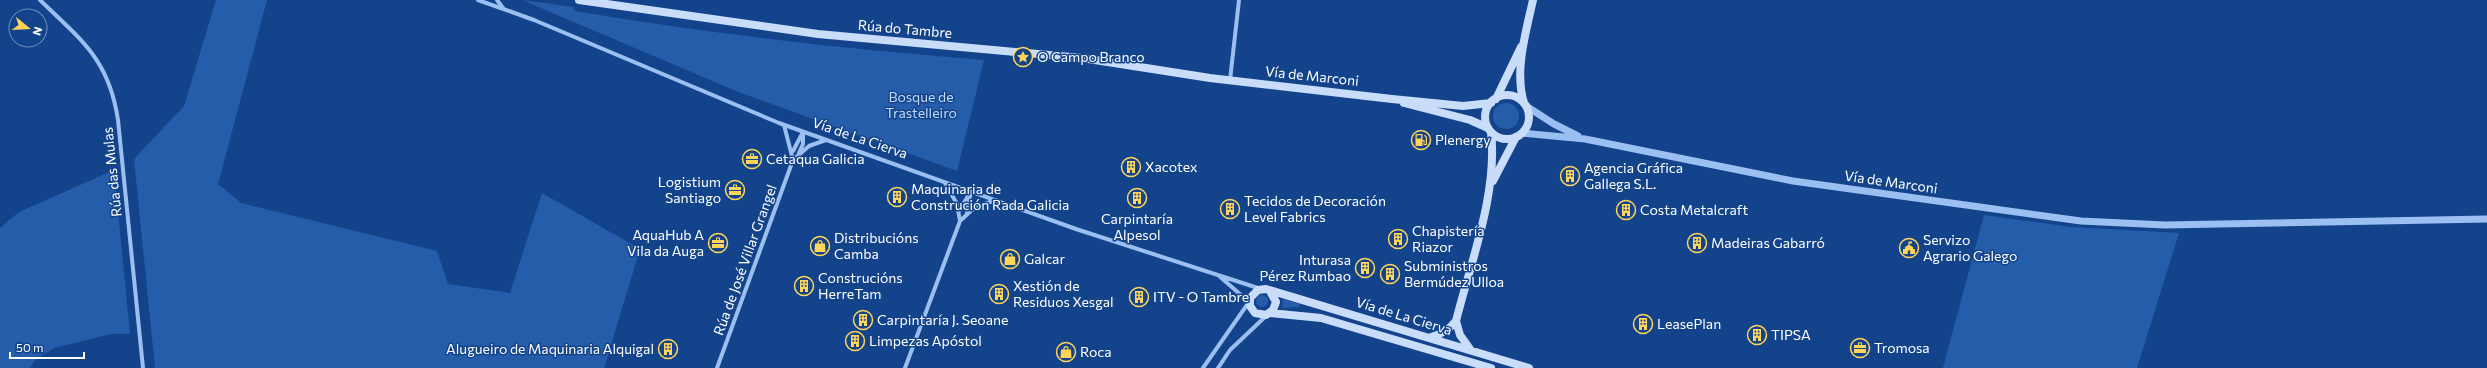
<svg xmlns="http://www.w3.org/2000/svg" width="2487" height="368" font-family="Commissioner,sans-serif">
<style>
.green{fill:#255daa}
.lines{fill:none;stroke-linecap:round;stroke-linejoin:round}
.minor{stroke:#9bbff0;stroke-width:4}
.tertiary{stroke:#9bbff0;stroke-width:7}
.secondary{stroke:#c9ddfb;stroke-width:8}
.labels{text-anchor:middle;stroke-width:3;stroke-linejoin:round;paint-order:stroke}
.street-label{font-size:14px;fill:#fff;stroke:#13448b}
.poi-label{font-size:14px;fill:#fff;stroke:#13448b;text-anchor:start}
.park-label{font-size:14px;fill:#c1dafc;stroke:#13448b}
</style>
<rect width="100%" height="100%" fill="#13448b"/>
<!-- green -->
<path class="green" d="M216,0H267L218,184L241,203L437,251L448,284L510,293L542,193L640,249L604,368H155L134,159L184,106Z
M522,0L573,7L575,11C711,34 847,49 984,60L957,171L736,91Z
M1493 116a13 13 0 1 1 26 0a13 13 0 1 1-26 0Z
M114,170L130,334H111L54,348L35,360L30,368H0V228L19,212Z
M1984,215L2071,227L2179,233L2137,368H1943Z
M1256 301a6 6 0 1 1 12 0a6 6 0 1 1-12 0Z
M1283,299L1300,304L1299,307L1282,308Z"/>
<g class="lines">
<!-- minor -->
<path class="minor" d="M40,0C81,40 109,59 118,120L143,368
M478,0L534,20L779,123L1076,229L1261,289
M497,0L503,8
M1230,80L1239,0
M784,125L793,160
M793,151L803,132
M799,153L803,144V132
M945,183L957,204L960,221
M959,211L971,191
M967,212L971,191
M717,368L793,160L809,146L826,140
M905,368L960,221L975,207L996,200
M1203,368L1249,302L1218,275
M1218,368L1230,350L1266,316"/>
<!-- tertiary -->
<path class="tertiary" d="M1526,106L1554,124L1578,136
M1522,133L1585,139L1793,181L2081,221L2165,225L2487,219"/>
<!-- secondary -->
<path class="secondary" d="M579,0L818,34L1082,58L1210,78L1392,99L1463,106L1491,103
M1485 117a22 22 0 1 1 44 0a22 22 0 1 1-44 0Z
M1496,99L1521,47
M1404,103L1470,120L1488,128
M1524,103C1514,71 1526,32 1533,0
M1493,181L1516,137
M1270,291L1276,302L1273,310L1266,315L1255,313L1250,306V298L1258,290L1266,289L1529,368
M1270,313L1321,318L1491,368
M1456,321L1460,335L1470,349
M1431,337C1442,334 1449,330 1456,321C1471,261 1498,193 1491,132"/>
</g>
<!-- icons -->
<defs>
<symbol id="sight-ring" viewBox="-11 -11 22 22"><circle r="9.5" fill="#13448b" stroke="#ffd45a" stroke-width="1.5"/><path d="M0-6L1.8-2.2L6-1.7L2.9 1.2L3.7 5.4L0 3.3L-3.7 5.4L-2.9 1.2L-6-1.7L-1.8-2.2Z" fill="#ffd45a"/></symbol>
<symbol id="fuel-ring" viewBox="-11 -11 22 22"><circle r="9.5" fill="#13448b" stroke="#ffd45a" stroke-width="1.5"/><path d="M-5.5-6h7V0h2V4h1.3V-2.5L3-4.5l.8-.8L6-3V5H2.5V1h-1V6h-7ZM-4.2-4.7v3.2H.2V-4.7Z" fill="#ffd45a"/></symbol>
<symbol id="office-ring" viewBox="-11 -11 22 22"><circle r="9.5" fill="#13448b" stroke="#ffd45a" stroke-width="1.5"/><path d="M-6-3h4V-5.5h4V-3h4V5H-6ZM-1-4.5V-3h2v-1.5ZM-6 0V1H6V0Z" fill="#ffd45a"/></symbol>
<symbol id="building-ring" viewBox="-11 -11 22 22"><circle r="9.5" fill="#13448b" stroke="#ffd45a" stroke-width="1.5"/><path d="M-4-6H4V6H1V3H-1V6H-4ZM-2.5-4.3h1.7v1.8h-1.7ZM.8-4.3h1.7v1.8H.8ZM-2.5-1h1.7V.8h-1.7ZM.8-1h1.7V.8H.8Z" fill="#ffd45a"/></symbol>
<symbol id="shop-ring" viewBox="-11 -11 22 22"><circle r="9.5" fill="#13448b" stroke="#ffd45a" stroke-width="1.5"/><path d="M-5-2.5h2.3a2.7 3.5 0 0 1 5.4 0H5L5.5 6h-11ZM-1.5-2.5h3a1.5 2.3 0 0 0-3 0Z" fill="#ffd45a"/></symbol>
<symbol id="civic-ring" viewBox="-11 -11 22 22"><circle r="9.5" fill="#13448b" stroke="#ffd45a" stroke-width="1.5"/><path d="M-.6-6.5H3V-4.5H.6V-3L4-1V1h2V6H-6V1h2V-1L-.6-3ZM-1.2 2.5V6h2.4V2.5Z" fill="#ffd45a"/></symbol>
</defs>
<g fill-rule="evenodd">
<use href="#sight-ring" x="1012" y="46" width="22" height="22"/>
<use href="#fuel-ring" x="1410" y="129" width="22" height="22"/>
<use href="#office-ring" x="741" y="148" width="22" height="22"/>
<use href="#building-ring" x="1120" y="156" width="22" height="22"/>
<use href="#building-ring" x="1559" y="165" width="22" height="22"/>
<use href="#office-ring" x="724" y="179" width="22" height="22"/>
<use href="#building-ring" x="886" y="186" width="22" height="22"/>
<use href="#building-ring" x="1126" y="187" width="22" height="22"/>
<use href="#building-ring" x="1219" y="198" width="22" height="22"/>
<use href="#building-ring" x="1615" y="199" width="22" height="22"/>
<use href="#building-ring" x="1387" y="228" width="22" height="22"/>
<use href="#office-ring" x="707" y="232" width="22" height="22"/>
<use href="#building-ring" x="1686" y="232" width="22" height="22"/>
<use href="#shop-ring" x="809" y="235" width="22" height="22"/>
<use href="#civic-ring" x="1898" y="237" width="22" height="22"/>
<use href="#shop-ring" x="999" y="248" width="22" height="22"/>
<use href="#building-ring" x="1354" y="257" width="22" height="22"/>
<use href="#building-ring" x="1379" y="263" width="22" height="22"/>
<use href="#building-ring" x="793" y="275" width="22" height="22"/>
<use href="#building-ring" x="988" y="283" width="22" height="22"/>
<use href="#building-ring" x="1128" y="286" width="22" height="22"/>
<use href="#building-ring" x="852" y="309" width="22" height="22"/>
<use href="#building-ring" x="1632" y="313" width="22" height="22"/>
<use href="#building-ring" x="1746" y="324" width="22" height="22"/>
<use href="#building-ring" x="844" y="330" width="22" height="22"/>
<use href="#office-ring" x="1849" y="337" width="22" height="22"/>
<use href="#building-ring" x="657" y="338" width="22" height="22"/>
<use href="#shop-ring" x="1055" y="341" width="22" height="22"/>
</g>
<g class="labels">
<!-- street labels -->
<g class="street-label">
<text transform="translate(905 29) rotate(5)" y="5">Rúa do Tambre</text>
<text transform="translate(1312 76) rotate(6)" y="5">Vía de Marconi</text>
<text transform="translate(860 138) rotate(19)" y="5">Vía de La Cierva</text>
<text transform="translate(112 172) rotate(-96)" y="5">Rúa das Mulas</text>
<text transform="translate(1891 182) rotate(8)" y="5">Vía de Marconi</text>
<text transform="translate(745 260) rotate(-70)" y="5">Rúa de José Villar Grangel</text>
<text transform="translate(1404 316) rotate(17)" y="5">Vía de La Cierva</text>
</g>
<!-- poi labels -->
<g class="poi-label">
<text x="1037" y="62">O Campo Branco</text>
<text x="1435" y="145">Plenergy</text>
<text x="766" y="164">Cetaqua Galicia</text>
<text x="1145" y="172">Xacotex</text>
<text x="1584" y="173">Agencia Gráfica<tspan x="1584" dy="16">Gallega S.L.</tspan></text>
<text x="721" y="187" text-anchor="end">Logistium<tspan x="721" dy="16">Santiago</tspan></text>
<text x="911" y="194">Maquinaria de<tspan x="911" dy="16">Construción Rada Galicia</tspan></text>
<text x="1244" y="206">Tecidos de Decoración<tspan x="1244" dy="16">Level Fabrics</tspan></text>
<text x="1640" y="215">Costa Metalcraft</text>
<text x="1137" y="224" text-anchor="middle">Carpintaría<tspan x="1137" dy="16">Alpesol</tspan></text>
<text x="1412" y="236">Chapistería<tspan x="1412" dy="16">Riazor</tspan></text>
<text x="704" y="240" text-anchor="end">AquaHub A<tspan x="704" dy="16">Vila da Auga</tspan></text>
<text x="834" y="243">Distribucións<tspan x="834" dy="16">Camba</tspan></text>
<text x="1923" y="245">Servizo<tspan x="1923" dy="16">Agrario Galego</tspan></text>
<text x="1711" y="248">Madeiras Gabarró</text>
<text x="1024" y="264">Galcar</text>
<text x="1351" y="265" text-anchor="end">Inturasa<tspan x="1351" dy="16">Pérez Rumbao</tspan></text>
<text x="1404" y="271">Subministros<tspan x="1404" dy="16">Bermúdez Ulloa</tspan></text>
<text x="818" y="283">Construcións<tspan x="818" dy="16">HerreTam</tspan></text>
<text x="1013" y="291">Xestión de<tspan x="1013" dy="16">Residuos Xesgal</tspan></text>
<text x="1153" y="302">ITV - O Tambre</text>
<text x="877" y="325">Carpintaría J. Seoane</text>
<text x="1657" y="329">LeasePlan</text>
<text x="1771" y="340">TIPSA</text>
<text x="869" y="346">Limpezas Apóstol</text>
<text x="1874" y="353">Tromosa</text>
<text x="654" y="354" text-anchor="end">Alugueiro de Maquinaria Alquigal</text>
<text x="1080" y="357">Roca</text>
</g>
<!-- park labels -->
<g class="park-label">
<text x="921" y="102">Bosque de<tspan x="921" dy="16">Trastelleiro</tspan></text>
</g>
</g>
<!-- north arrow -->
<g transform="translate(28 28) rotate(108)"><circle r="19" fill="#13448b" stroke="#718fb9"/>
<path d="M0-3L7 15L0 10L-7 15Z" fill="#ffd45a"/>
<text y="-6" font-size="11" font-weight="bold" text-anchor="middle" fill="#ffffff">N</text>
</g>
<!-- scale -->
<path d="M10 352v6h74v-6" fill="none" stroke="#ffffff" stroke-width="2"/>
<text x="16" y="352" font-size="12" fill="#ffffff" stroke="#13448b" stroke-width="3" paint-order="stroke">50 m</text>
</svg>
